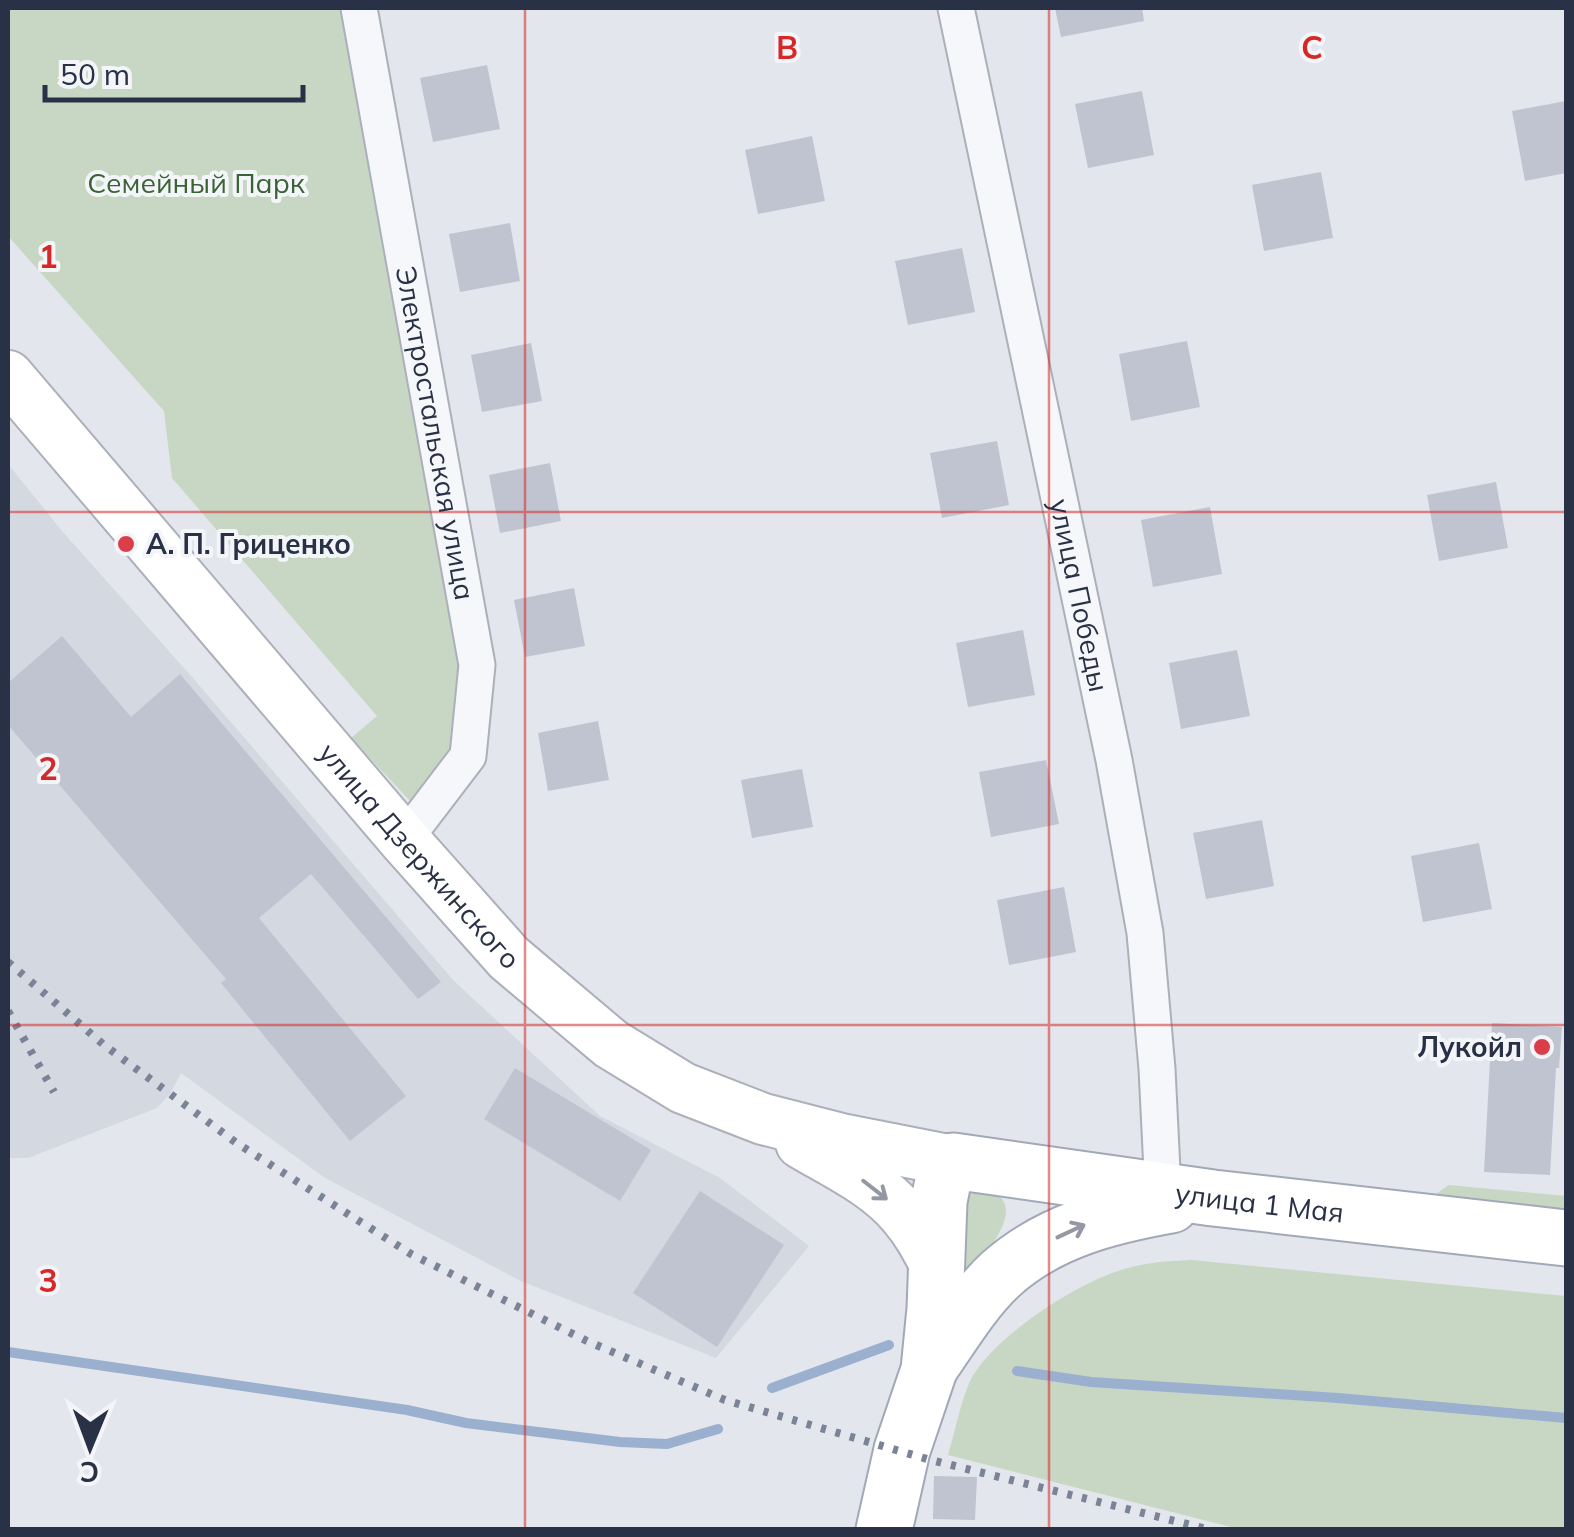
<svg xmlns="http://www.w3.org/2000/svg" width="1574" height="1537" font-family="Mulish,sans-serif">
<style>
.built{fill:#d4d8e1}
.green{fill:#c7d7c3}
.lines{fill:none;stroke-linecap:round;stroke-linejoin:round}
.stream{stroke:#9bb0cf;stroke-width:10}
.building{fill:#c0c4d0}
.minor-casing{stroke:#abb0ba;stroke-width:39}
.secondary-casing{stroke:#abb0ba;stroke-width:54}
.primary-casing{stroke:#a1a9b9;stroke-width:59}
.minor{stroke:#f6f7fa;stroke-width:35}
.secondary{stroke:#fff;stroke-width:50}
.primary{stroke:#fff;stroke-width:55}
.rail{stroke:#7b8397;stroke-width:8;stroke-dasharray:5 10;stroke-linecap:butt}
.oneway{stroke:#9498a2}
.grid{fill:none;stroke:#d62828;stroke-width:2.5;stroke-opacity:0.55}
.poi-dot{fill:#da3f49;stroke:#f3f5f9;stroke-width:4}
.labels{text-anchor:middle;stroke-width:8;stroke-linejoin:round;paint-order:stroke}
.park-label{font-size:28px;fill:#3a6335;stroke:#f3f5f9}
.street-label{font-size:28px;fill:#293146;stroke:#f3f5f9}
.poi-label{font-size:28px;font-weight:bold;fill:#293146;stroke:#f3f5f9;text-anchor:start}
.grid-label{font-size:32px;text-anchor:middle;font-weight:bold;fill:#d62828;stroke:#f3f5f9;stroke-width:8;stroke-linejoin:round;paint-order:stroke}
</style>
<rect width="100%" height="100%" fill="#e3e6ec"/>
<!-- built -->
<path class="built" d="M8,464L62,531L192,677L454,981L600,1116L720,1178L809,1246L716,1358L521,1281L325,1178L181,1073L170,1094L157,1108L28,1158H8Z"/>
<!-- green -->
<path class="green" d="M8,8H342L450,593L462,666L453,745L413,804L351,738L377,716L172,478L164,411L8,236Z
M1449,1185L1566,1196V1221L1433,1196Z
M984,1191C985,1191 998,1195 999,1196C1023,1216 978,1262 965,1279L958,1212L967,1195Z
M1191,1260L1566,1296V1529L1235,1528L948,1455C955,1432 960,1404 970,1381C992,1338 1070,1288 1115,1272C1140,1263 1165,1261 1191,1260Z"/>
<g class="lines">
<!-- stream -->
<path class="stream" d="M8,1352L407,1410L466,1423L620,1442L667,1444L718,1429
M1017,1371L1091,1382L1338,1398L1566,1418
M772,1388L889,1345"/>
</g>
<!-- building -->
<path class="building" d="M1055,8H1142L1144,21L1061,37Z
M487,65L500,129L433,142L420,78Z
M1142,91L1154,155L1088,168L1075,104Z
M1566,101V173L1525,181L1512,111Z
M812,136L825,201L758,214L745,150Z
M1321,172L1333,238L1264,251L1252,185Z
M510,223L520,281L460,292L449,234Z
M962,248L975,312L908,325L895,261Z
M1187,341L1200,407L1131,421L1119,354Z
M531,343L542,401L482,412L471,355Z
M997,441L1009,505L942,518L930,453Z
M550,463L561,521L500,533L489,475Z
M1496,482L1508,548L1439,561L1427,495Z
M1210,507L1222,574L1153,587L1141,520Z
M574,588L585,646L525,657L514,600Z
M1023,630L1035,695L968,707L956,643Z
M62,636L131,717L180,674L441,982L418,999L311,874L259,918L406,1096L350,1141L221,983L226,979L8,725V683Z
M1237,650L1250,716L1181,729L1169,663Z
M598,721L609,780L548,791L538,733Z
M1046,760L1059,824L991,837L979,772Z
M802,769L813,827L752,838L741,780Z
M1262,820L1274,886L1206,899L1193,833Z
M1479,843L1492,909L1423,922L1411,856Z
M1064,887L1076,952L1009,965L997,900Z
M1492,1023L1562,1027L1559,1068H1556L1550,1175L1484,1172Z
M515,1068L651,1150L620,1201L484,1119Z
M700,1191L784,1245L717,1347L633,1293Z
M934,1476L977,1477L975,1520L933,1519Z"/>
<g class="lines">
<defs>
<g id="minor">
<path id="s1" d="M359,8L477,665L468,756L404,840"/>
<path id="s2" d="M956,8L1114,760L1145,933L1157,1069L1163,1191"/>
</g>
<g id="secondary">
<path id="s3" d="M8,376L404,840L509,958L611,1044L683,1088L763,1119L841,1139L953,1161"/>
<path d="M801,1143C836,1164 878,1183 904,1215C918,1231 927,1249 937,1268"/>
</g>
<g id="primary">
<path d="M930,1367C952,1336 972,1301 1001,1274C1049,1231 1109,1216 1171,1205"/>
<path id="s4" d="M884,1530L902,1450L929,1370L935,1309L939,1201L943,1181L953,1161L1213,1198L1566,1238"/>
</g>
</defs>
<!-- minor casing -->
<use href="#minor" class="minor-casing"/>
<!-- secondary casing -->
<use href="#secondary" class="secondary-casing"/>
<!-- primary casing -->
<use href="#primary" class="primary-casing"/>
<!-- minor -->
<use href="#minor" class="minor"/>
<!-- secondary -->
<use href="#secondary" class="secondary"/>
<!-- primary -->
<use href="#primary" class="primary"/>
<!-- rail -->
<path class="rail" d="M8,962L104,1045L238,1144L411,1254L587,1341L725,1400L927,1459L1211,1530
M8,1011L54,1092"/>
</g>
<!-- one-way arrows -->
<defs><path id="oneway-shaft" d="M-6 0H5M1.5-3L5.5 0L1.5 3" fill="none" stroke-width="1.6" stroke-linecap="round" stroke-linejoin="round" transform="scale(2.5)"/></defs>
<g class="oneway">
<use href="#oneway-shaft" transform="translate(875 1190) rotate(38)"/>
<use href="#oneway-shaft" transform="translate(1071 1231) rotate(-25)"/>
</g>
<!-- grid -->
<path class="grid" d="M525,8V1530M1049,8V1530M8,512H1566M8,1025H1566"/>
<!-- markers -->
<g class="poi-dot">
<circle cx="126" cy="544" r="10"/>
<circle cx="1542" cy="1047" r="10"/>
</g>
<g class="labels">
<!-- park labels -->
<g class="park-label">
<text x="196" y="193">Семейный Парк</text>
</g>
<!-- street labels -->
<g class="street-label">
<text dy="10" stroke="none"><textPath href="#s1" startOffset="432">Электростальская улица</textPath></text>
<text dy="10" stroke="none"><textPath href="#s2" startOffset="600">улица Победы</textPath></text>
<text dy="10" stroke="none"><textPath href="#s3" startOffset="632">улица Дзержинского</textPath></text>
<text dy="10" stroke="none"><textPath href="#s4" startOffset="688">улица 1 Мая</textPath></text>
</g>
<!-- poi labels -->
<g class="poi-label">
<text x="146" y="554">А. П. Гриценко</text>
<text x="1522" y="1057" text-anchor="end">Лукойл</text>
</g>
</g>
<g class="grid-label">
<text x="787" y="59">B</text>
<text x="1312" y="59">C</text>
<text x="48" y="268">1</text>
<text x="48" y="780">2</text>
<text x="48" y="1292">3</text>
</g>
<!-- border -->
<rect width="1574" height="1537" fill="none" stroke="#293146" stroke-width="20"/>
<!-- north arrow -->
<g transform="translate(90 1447) rotate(181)" stroke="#f3f5f9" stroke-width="8" paint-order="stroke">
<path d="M0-8L18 38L0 25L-18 38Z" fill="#293146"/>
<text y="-15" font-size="28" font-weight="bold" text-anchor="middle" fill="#293146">С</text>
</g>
<!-- scale -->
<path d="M45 85v15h258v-15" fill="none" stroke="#293146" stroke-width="5"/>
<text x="60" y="85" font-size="30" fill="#293146" stroke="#f3f5f9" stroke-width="8" paint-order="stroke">50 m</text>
</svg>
